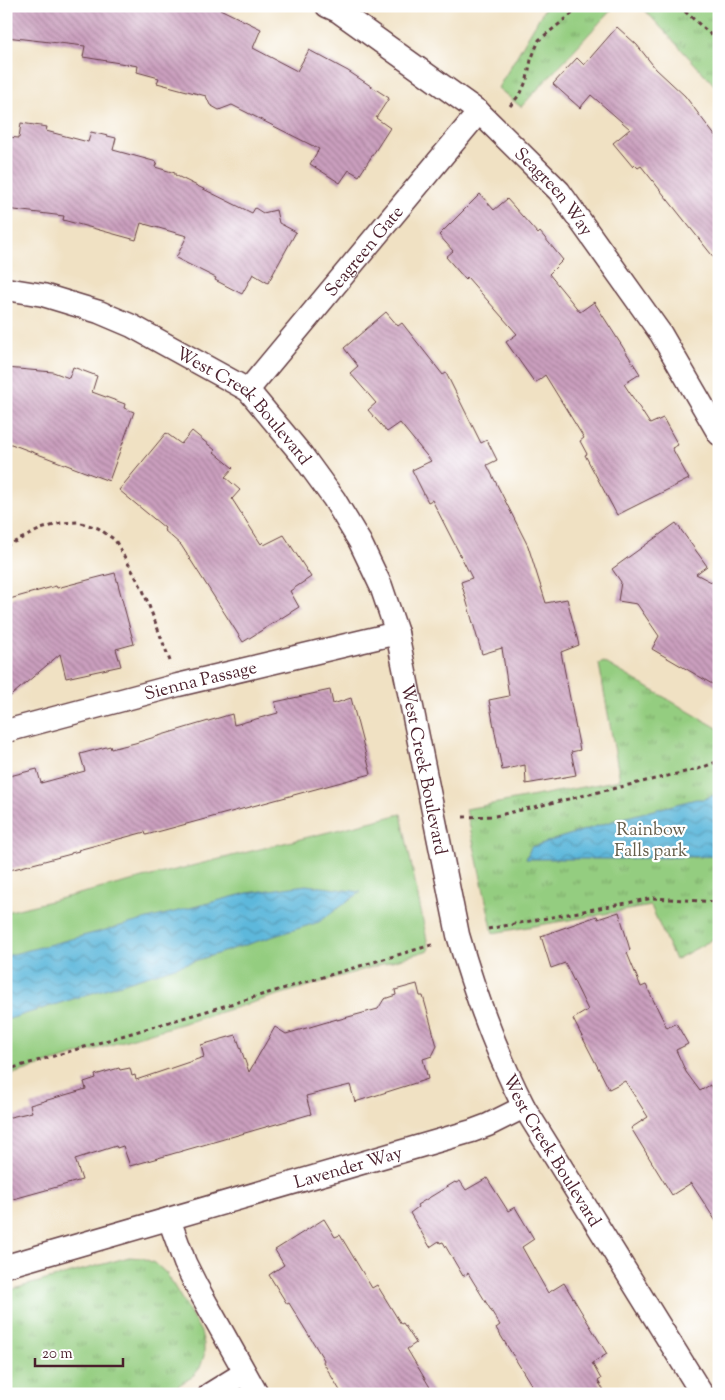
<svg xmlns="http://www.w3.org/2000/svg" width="725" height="1400" font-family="'Sorts Mill Goudy',serif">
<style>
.grass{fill:#94cd80;stroke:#6f7656}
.park{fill:url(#park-tufts);stroke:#6f7656}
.water{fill:url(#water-waves);stroke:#546c83}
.building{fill:url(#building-back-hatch)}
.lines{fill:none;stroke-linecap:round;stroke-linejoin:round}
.minor-casing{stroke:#633c42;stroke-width:25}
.path{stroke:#633c42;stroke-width:3;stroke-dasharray:4 4;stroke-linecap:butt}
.minor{stroke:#fff;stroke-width:22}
.labels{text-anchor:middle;stroke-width:4.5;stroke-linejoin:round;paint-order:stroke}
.street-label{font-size:18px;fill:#4a1f2b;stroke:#fff}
.park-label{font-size:18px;fill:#645c49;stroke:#fff}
</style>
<defs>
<pattern id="park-tufts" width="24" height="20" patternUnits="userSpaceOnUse" patternTransform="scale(1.25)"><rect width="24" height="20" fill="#94cd80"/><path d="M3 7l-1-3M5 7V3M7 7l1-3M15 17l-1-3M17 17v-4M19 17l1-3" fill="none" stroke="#7ba669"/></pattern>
<pattern id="water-waves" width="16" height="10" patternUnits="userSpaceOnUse" patternTransform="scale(1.25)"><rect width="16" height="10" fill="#5db8db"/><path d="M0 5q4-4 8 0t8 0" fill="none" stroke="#4f95b2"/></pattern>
<pattern id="building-back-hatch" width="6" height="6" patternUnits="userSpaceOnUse" patternTransform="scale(1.25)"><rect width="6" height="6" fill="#ca9fbe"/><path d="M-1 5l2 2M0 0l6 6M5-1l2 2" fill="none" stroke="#a6819b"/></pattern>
</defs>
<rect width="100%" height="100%" fill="#fff"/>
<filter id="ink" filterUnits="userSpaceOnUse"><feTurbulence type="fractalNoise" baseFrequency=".02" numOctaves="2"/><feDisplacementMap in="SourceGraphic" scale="10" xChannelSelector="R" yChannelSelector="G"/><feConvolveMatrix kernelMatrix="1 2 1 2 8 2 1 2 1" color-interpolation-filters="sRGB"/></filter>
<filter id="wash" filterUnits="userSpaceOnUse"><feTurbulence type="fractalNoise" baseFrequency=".0096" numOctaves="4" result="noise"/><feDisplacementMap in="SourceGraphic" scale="20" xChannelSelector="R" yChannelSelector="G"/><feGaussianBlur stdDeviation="1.12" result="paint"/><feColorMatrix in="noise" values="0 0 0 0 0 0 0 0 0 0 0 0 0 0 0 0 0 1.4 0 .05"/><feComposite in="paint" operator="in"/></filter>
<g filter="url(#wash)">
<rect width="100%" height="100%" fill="#f0e1c3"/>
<!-- grass -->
<path class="grass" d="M401,814L429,950L6,1076V912Z"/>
<!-- park -->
<path class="park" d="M546,6H615L521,107L498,88Z
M641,6H719V90Z
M604,662L719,729V936L675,960L651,906L493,933L466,809L620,780L599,664Z
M129,1257L143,1258L156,1264L167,1274L201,1332L204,1344V1356L200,1368L192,1377L165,1394H6V1291Z"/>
<!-- water -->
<path class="water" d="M719,793V856L619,859H526L531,847L619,819L696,799H704Z
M306,885L361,892L319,922L6,1020V956L247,893Z"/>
<g id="blocks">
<!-- building -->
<path class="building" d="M9,6H209L220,9L261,29L253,48L297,71L309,50L348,71L389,98L376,118L390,128L359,176L349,170L340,183L310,164L319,149L232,105L219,110L210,105L206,96L157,83L159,78L137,72L138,66L83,57L85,46L6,37Z
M617,27L637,45L656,69L685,96L719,141V264L641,166L638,168L635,165L633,167L613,143L630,129L591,95L580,108L553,84L577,58L584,65Z
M21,123L47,127L46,131L88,142L91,132L116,138L113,150L157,162L155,167L175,173V175L252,213L255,208L263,213L276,210L279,223L296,232L268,283L253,274L242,294L215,280L216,278L176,258L187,236L141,223L136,240L63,220L64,216L6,209V137L19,138Z
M480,194L494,210L507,199L538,234L540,232L563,260L549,274L580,312L594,302L640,374L624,384L650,424L663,418L678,445L672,448L689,479L617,515L585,455L587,454L580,441L584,438L545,375L535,383L506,342L517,334L467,277L465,279L446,257L453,251L439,235Z
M386,312L398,326L402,323L443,375L446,373L481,443L487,440L497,460L487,465L528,546L546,603L567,599L579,645L561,652L580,750L571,752L576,775L526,784L525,765L502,770L489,700L509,696L502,648L482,654L461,582L472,578L432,500L428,502L412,470L431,461L400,423L387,432L368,410L376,403L350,373L358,366L344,348Z
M73,367L97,376L92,392L125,404L124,408L134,412L109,481L6,442V368L53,372L69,378Z
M192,431L215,450L214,452L233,468L225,477L240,490L232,499L261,544L263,542L264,545L284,535L311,577L290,591L299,607L243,642L181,545L164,530L165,528L119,490L166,433L181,444Z
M676,523L707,566L696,574L719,586V688L652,649L659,636L637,604L618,601L621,582L612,569Z
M115,573L134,644L116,649L121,666L66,678L60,654L6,700V600L56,586L57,588Z
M330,690L333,704L351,698L371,774L146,835L145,832L78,850L79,851L71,853V854L6,871V777L37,769L41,783L85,771L80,754L110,746L111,749L135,743L232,714L234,725L278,713L275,702Z
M619,912L630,950L627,953L641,987L646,985L667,1028L676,1023L688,1044L676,1050L686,1072L700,1091L710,1085L719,1099V1226L691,1183L672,1195L656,1169L631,1128L648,1117L625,1081L609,1089L573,1019L588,1010L565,963L551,968L541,936L597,916L598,919Z
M417,984L420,996H423L437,1046L432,1056L423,1059L428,1079L355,1102L350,1085L306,1096L311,1114L130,1166L123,1146L117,1148L116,1146L75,1159L82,1180L10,1200L6,1188V1118L32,1112L30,1105L86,1089L84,1082L96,1078L95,1075L119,1068L120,1070L130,1068L132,1076L135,1075L136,1080L204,1057L201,1045L236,1035L249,1072L275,1027L286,1034L337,1019V1020L378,1009L384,999L396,995L395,990Z
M487,1178L508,1211L515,1207L534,1239L522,1247L548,1293L564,1283L607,1354L592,1363L601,1379L598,1381L606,1394H537L496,1328L500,1325L468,1273L463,1276L443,1242L440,1243L439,1241L430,1247L410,1213L418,1207L417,1205L455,1182L456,1183L460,1181L466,1190Z
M324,1219L335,1237L340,1235L372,1288L377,1285L401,1324L403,1323L416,1343L407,1349L434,1394H342L323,1362L324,1360L289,1303L287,1304L269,1275L284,1265L275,1250Z"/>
</g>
</g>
<g filter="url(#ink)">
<use href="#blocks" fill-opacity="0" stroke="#633c42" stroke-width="1"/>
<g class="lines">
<defs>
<g id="minor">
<path id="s1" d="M327,6L338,11L479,112L559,191L661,334L719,434"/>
<path id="s2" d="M6,289L43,295L99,312L132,326L248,390L302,455L334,499L360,542L381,586L397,633L458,935C475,994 496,1052 524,1107L702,1394"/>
<path id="s3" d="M248,390L479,112"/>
<path id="s4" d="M6,731L178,685L397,633"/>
<path d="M169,1219L185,1263L196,1285L257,1394"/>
<path id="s5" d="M6,1266L472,1131L488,1125L524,1107"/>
<path d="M210,1394L244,1373"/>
</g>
</defs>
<!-- minor casing -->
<use href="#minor" class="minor-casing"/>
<!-- path -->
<path class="path" d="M679,6L719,42
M510,106L521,93L527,79L531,60L539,40L578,9L585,6
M6,546L41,529L61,523L78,522L98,528L115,540L143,590L170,661
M463,817L495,816L698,769L719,761
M488,929L653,898L719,902
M6,1070L435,944"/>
<!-- minor -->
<use href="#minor" class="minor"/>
</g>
</g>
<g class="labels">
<!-- street labels -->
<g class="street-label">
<text dy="6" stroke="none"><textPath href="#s1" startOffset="295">Seagreen Way</textPath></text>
<text dy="6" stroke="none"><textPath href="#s3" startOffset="181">Seagreen Gate</textPath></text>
<text dy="6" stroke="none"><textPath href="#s2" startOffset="271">West Creek Boulevard</textPath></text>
<text dy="6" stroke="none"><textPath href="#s4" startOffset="201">Sienna Passage</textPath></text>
<text dy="6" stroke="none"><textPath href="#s2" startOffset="691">West Creek Boulevard</textPath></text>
<text dy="6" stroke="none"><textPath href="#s2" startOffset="1096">West Creek Boulevard</textPath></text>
<text dy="6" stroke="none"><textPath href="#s5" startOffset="356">Lavender Way</textPath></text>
</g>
<!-- park labels -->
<g class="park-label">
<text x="651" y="835">Rainbow<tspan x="651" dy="21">Falls park</tspan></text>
</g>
</g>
<!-- margin -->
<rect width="725" height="1400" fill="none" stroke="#fff" stroke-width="25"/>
<!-- scale -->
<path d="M35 1358v8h88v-8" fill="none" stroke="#4a1f2b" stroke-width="2.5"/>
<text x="42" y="1358" font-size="15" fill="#4a1f2b" stroke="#ffffff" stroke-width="4" paint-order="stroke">20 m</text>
</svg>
